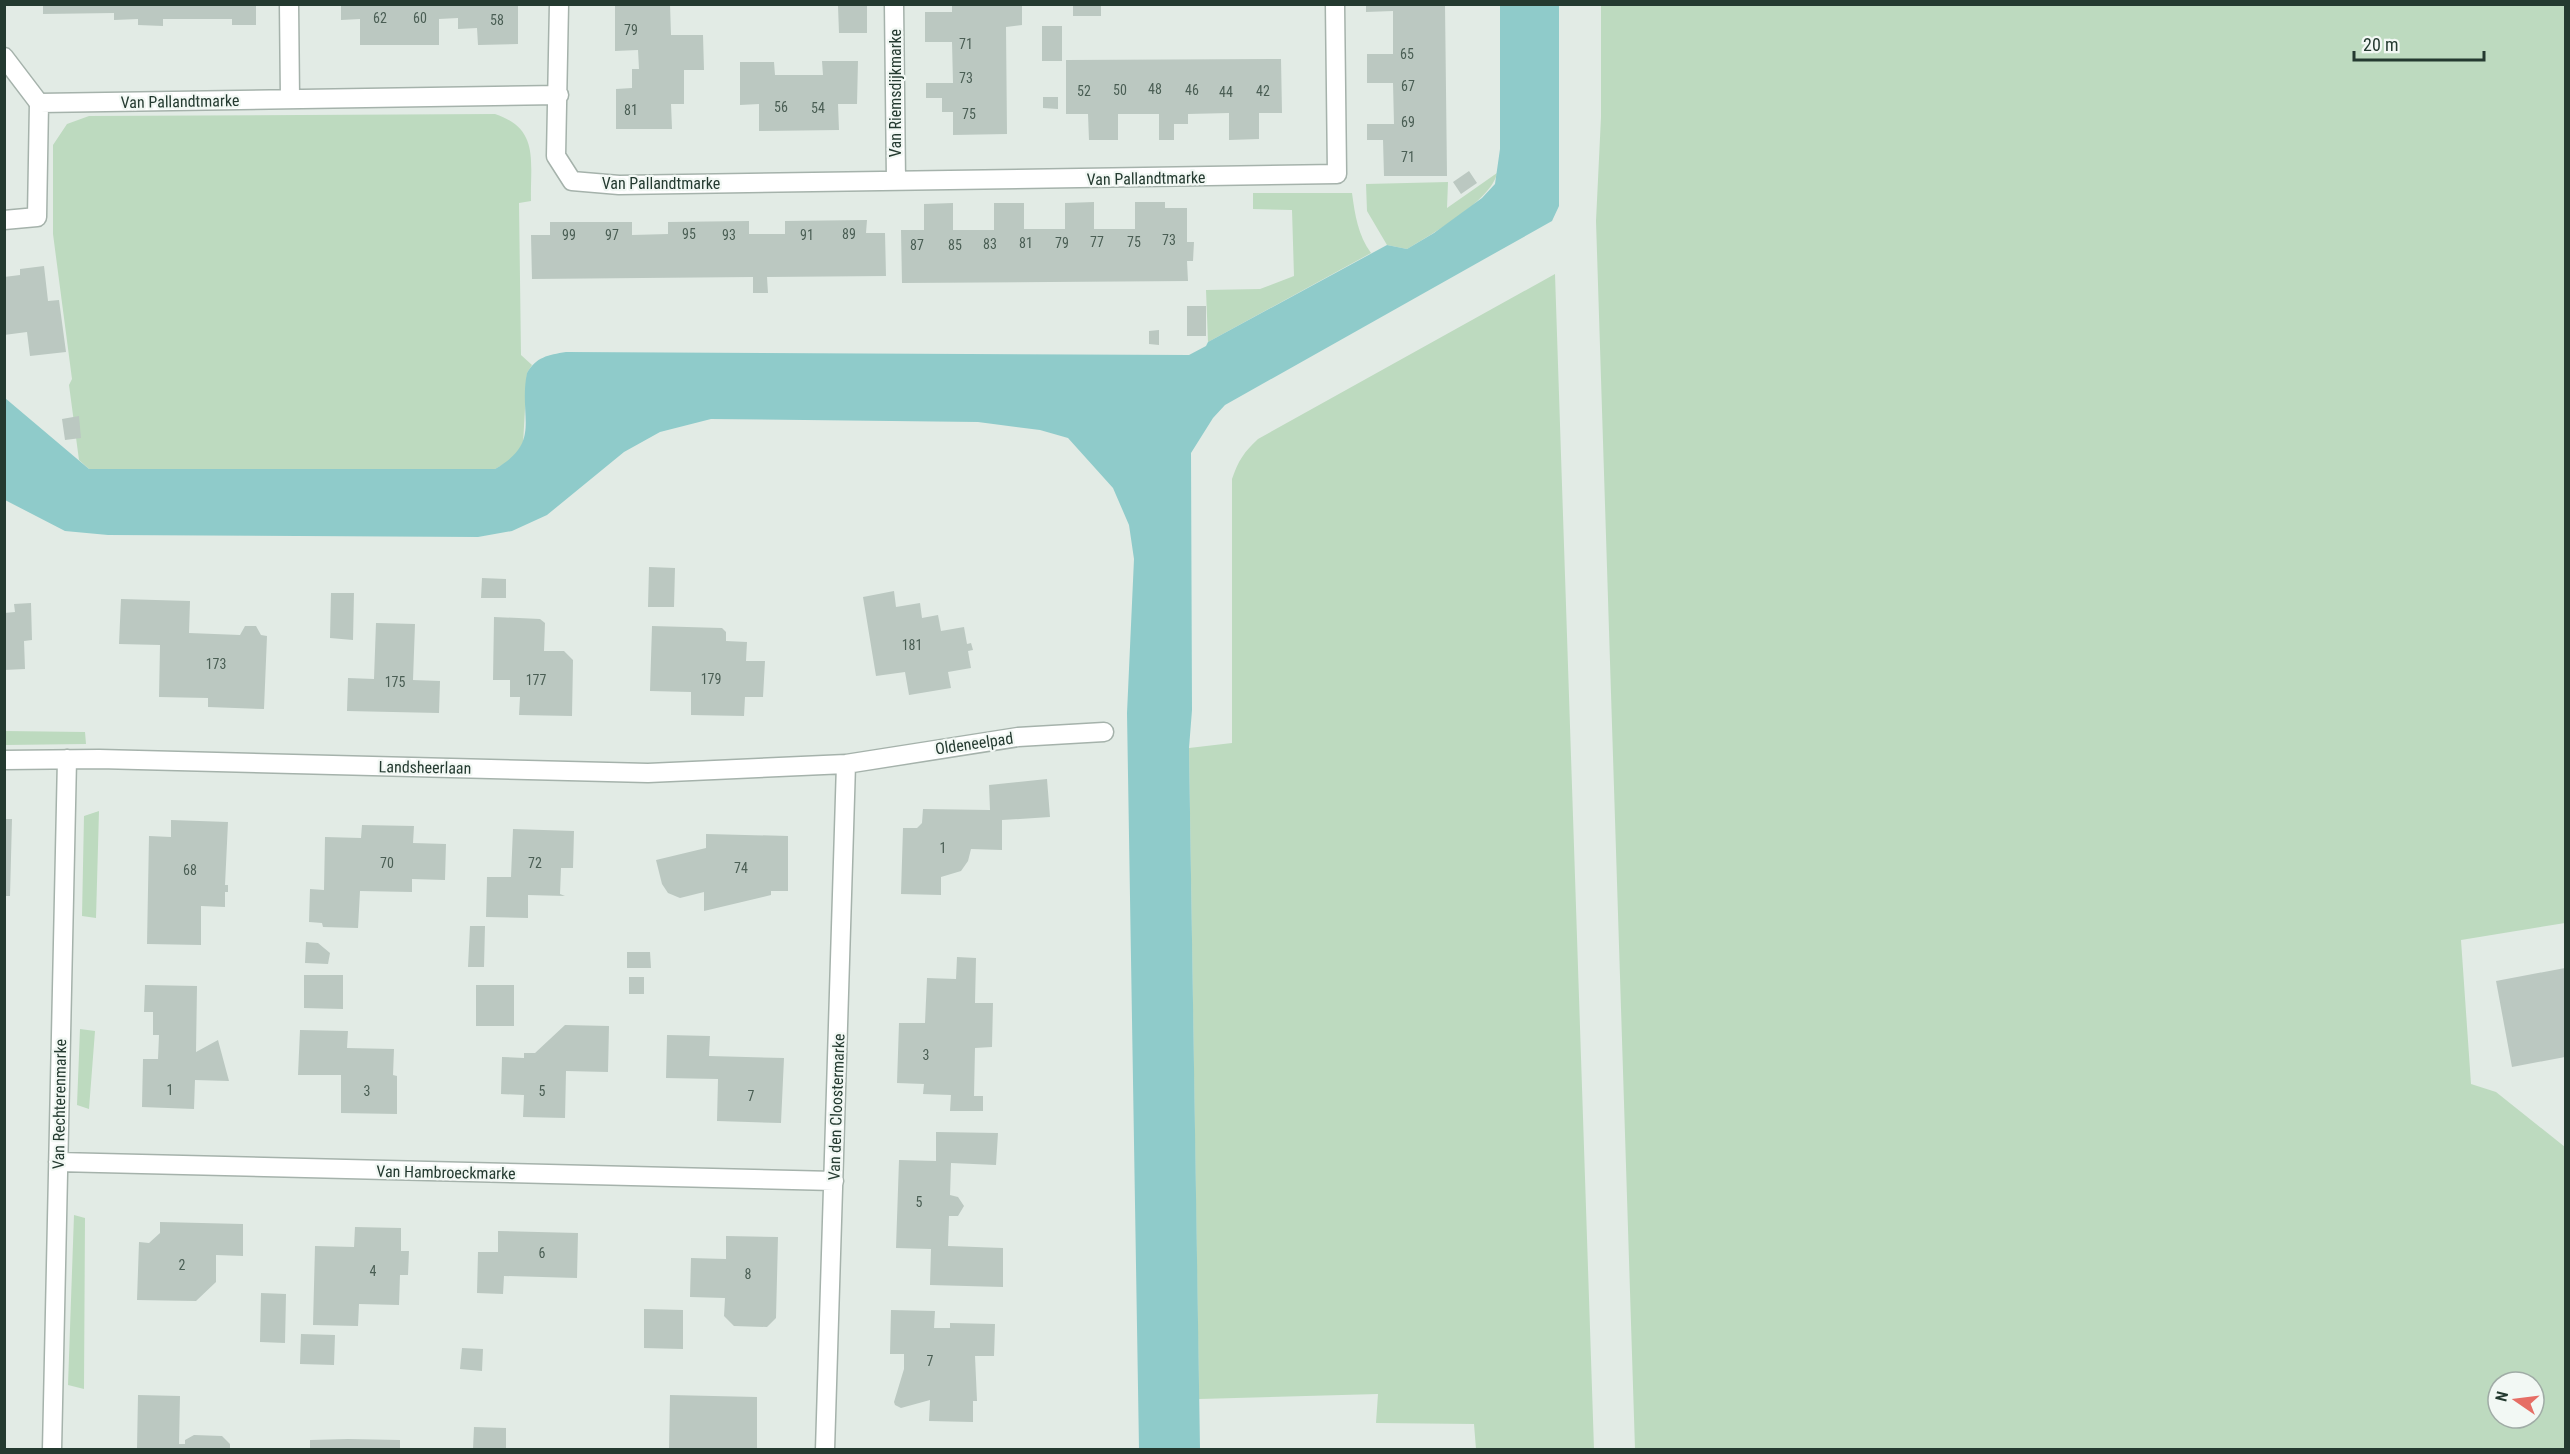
<svg xmlns="http://www.w3.org/2000/svg" width="2570" height="1454" font-family="'Roboto Condensed',sans-serif">
<style>
.green{fill:#bddabf;fill-rule:evenodd}
.water{fill:#8fcbca}
.building{fill:#bbc8c1}
.lines{fill:none;stroke-linecap:round;stroke-linejoin:round}
.service-casing{stroke:#a5b2ab;stroke-width:21}
.minor-casing{stroke:#a5b2ab;stroke-width:21}
.service{stroke:#fff;stroke-width:18}
.minor{stroke:#fff;stroke-width:18}
.labels{text-anchor:middle;stroke-width:4.5;stroke-linejoin:round;paint-order:stroke}
.number-label{font-size:14px;fill:#4a5e54}
.street-label{font-size:16px;fill:#243a30;stroke:#f2f8f4}
</style>
<rect width="100%" height="100%" fill="#e2ebe5"/>
<!-- green -->
<path class="green" d="M1601,5H2565V923L2461,940L2471,1084L2496,1092L2565,1147V1449H1635L1596,221L1601,117ZM2498,1382H2534V1418H2498Z
M495,114C540,129 530,161 531,201L519,203L521,355L532,365L527,373L523,444L515,458L495,469H89L79,460L69,385L72,379L53,234V145L67,124L89,116Z
M1497,173C1492,200 1431,235 1407,249L1387,245L1367,211L1366,184L1448,182L1447,208Z
M1253,193H1352C1355,215 1358,235 1371,253L1208,342L1206,290L1260,289L1294,276L1292,210L1253,209Z
M1555,274L1594,1449H1476L1474,1424L1376,1423L1378,1394L1199,1399L1189,748L1232,743V479C1238,461 1244,452 1258,439Z
M5,731L85,732L86,744L5,745Z
M99,811L96,918L82,916L84,816Z
M80,1029L95,1031L89,1109L77,1105Z
M74,1215L85,1218L84,1389L68,1385Z"/>
<!-- water -->
<path class="water" d="M1500,5H1559V206L1552,221L1225,405L1213,418L1191,453L1192,710L1189,748L1200,1449H1139L1127,713L1134,559L1129,525L1113,488L1068,438L1040,430L978,422L711,419L660,432L624,452L547,515L512,531L478,537L108,535L65,531L5,500V398L89,469H495C543,442 518,417 527,373C536,357 548,355 566,352L1189,355L1206,346L1208,342L1387,245L1407,249L1434,233L1482,198L1495,184L1500,149Z"/>
<!-- building -->
<path class="building" d="M43,4H256V25H232V19H163V26L138,25V19L114,20V13L43,14Z
M341,4H518V44L478,45L477,28L458,29V18L439,19V45H360V19L341,20Z
M615,4H670L671,35H703L704,70H684V104H671L672,129H616V89L632,88V69H639L638,50L615,51Z
M952,4H1022V25L1006,27L1007,134L953,135V112H942V98H926V83H953L952,42H925V12H952Z
M1073,4H1101V16H1073Z
M1366,5H1445L1447,176H1384L1383,140H1367V124H1394L1393,83H1367V54H1393V11L1366,12Z
M838,6H867V33H839Z
M1042,26H1062V61H1042Z
M1281,59L1282,113H1259V139L1229,140V113L1188,114V124H1174V140H1159V114H1118V140H1089L1088,114H1066V60Z
M822,61H858L857,104H838L839,130L759,131V104L740,105V62H774L775,75H823Z
M1043,97H1058V109L1043,108Z
M1469,171L1477,183L1461,194L1453,182Z
M1094,202V229H1135V202H1165V208H1187V242H1194L1193,261H1187L1188,281L902,283L901,230H924V204L953,203V230H994V203H1024V229H1065V203Z
M867,220L866,233H885L886,276L767,277L768,293H753V277L532,279L531,235H550V222H632V235L668,234V222L749,221V234H785V221Z
M44,266L48,301L59,300L66,352L30,356L27,332L4,335V277L20,275V269Z
M1187,306H1206V336H1187Z
M1159,330V345L1149,344V331Z
M79,416L81,438L65,440L62,419Z
M649,567L675,568L674,607H648Z
M482,578L506,579V598H481Z
M894,591L896,607L920,603L922,618L938,615L941,631L964,627L967,644L971,643L973,650L968,651L971,668L948,672L951,688L909,695L905,672L876,676L863,597Z
M331,593H354L353,640L330,638Z
M121,599L190,601L189,633L240,635L245,626H256L261,635L267,636L264,709L208,707V698L159,697L160,645L119,644Z
M31,603L32,640L24,641L25,669L4,670V613L15,612L14,604Z
M494,617L540,619L545,623L544,651H564L573,660L572,716L519,715L520,697H510V680H493Z
M376,623L415,624L413,680L440,681L439,713L347,711L348,678L374,679Z
M652,626L722,628L726,632V641L747,642L746,661H765L763,697H745L744,716L691,715V692L650,691Z
M1047,779L1050,817L1002,820V850L971,849L968,861L961,871L941,877V895L901,894L903,828H917L922,823L923,809L990,810L989,785Z
M4,819H12L10,896H4Z
M171,820L228,822L225,885H228V892H225V907L201,906V945L147,944L149,836L171,837Z
M362,825L414,826L413,843L446,844L445,880L412,879V892L360,891L358,928L323,927L322,923L309,922L310,889L324,890L325,837L361,838Z
M513,829L574,831L573,868H561L560,894L565,896L528,895V918L486,917L487,877H511Z
M706,834L788,836V891H771V895L704,911V892L680,898L668,893L662,884L656,860L706,848Z
M470,926H485L484,967H468Z
M306,942L318,943L330,953L328,964L305,963Z
M627,952H650L651,968H627Z
M957,957L976,958L975,1003H993L992,1047L975,1048L974,1096H983V1111H950L951,1095L923,1094L924,1084L897,1083L899,1023H925L927,978L956,979Z
M2565,968V1057L2512,1067L2496,981Z
M304,975H343V1009L304,1008Z
M629,977H644V994H629Z
M145,985L197,986L196,1052L218,1040L229,1081L195,1080L194,1109L142,1107L143,1059H158L159,1035H153V1012H144Z
M476,985H514V1026H476Z
M565,1025L609,1026L608,1072L566,1071L565,1118L523,1117L524,1095L501,1094L502,1057L524,1058V1053H535Z
M300,1030L348,1031L347,1048L394,1049L393,1075L397,1076V1114L341,1113V1075H298Z
M667,1035L710,1036L709,1056L784,1058L781,1123L717,1121L718,1079L666,1078Z
M936,1132L998,1133L996,1165L951,1163L950,1195L958,1197L964,1206L958,1216H949L948,1246L1003,1248V1287L930,1285L931,1249L896,1248L899,1160L936,1161Z
M160,1222L243,1224V1256L216,1255V1282L196,1301L137,1300L139,1242L149,1243L160,1233Z
M355,1227L401,1228V1251H409L408,1275H400L399,1305L359,1304L358,1326L313,1325L315,1246L354,1247Z
M498,1231L578,1233L577,1278L504,1276L503,1294L477,1293L478,1252H498Z
M726,1236L778,1237L776,1318L767,1327L734,1326L724,1316L725,1298L690,1297L691,1258L726,1259Z
M261,1293L286,1294L285,1343L260,1342Z
M644,1309L683,1310V1349L644,1348Z
M891,1310L935,1311L934,1328H950V1323L995,1324L994,1356H975L977,1401H973V1422L929,1421L930,1400L901,1408L895,1405L894,1402L904,1369V1354H890Z
M301,1334L335,1335L334,1365L300,1364Z
M462,1348L483,1349L482,1371L460,1369Z
M138,1395L180,1396L179,1444H185V1440L194,1435L222,1436L230,1444V1449H137Z
M670,1395L757,1397V1449H669Z
M474,1427L506,1428V1449H473Z
M348,1439L400,1440V1449H310V1440Z"/>
<g class="lines">
<defs>
<path id="service" d="M4,57L39,103"/>
<path id="minor" d="M289,4L290,99
M559,4L556,156L572,181L619,185L1337,174L1335,4
M894,4L896,181
M4,220L37,217L39,103L559,95
M4,760L99,759L648,773L846,764L1018,737L1104,732
M58,1162L834,1181
M52,1450L67,759
M825,1450L846,764"/>
</defs>
<!-- service casing -->
<use href="#service" class="service-casing"/>
<!-- minor casing -->
<use href="#minor" class="minor-casing"/>
<!-- service -->
<use href="#service" class="service"/>
<!-- minor -->
<use href="#minor" class="minor"/>
</g>
<g class="labels">
<!-- number labels -->
<g class="number-label">
<text x="380" y="23">62</text>
<text x="420" y="23">60</text>
<text x="497" y="25">58</text>
<text x="631" y="35">79</text>
<text x="966" y="49">71</text>
<text x="1407" y="59">65</text>
<text x="966" y="83">73</text>
<text x="1408" y="91">67</text>
<text x="1155" y="94">48</text>
<text x="1120" y="95">50</text>
<text x="1192" y="95">46</text>
<text x="1084" y="96">52</text>
<text x="1263" y="96">42</text>
<text x="1226" y="97">44</text>
<text x="781" y="112">56</text>
<text x="818" y="113">54</text>
<text x="631" y="115">81</text>
<text x="969" y="119">75</text>
<text x="1408" y="127">69</text>
<text x="1408" y="162">71</text>
<text x="689" y="239">95</text>
<text x="849" y="239">89</text>
<text x="569" y="240">99</text>
<text x="612" y="240">97</text>
<text x="729" y="240">93</text>
<text x="807" y="240">91</text>
<text x="1169" y="245">73</text>
<text x="1097" y="247">77</text>
<text x="1134" y="247">75</text>
<text x="1026" y="248">81</text>
<text x="1062" y="248">79</text>
<text x="990" y="249">83</text>
<text x="917" y="250">87</text>
<text x="955" y="250">85</text>
<text x="912" y="650">181</text>
<text x="216" y="669">173</text>
<text x="711" y="684">179</text>
<text x="536" y="685">177</text>
<text x="395" y="687">175</text>
<text x="943" y="853">1</text>
<text x="387" y="868">70</text>
<text x="535" y="868">72</text>
<text x="741" y="873">74</text>
<text x="190" y="875">68</text>
<text x="926" y="1060">3</text>
<text x="170" y="1095">1</text>
<text x="367" y="1096">3</text>
<text x="542" y="1096">5</text>
<text x="751" y="1101">7</text>
<text x="919" y="1207">5</text>
<text x="542" y="1258">6</text>
<text x="182" y="1270">2</text>
<text x="373" y="1276">4</text>
<text x="748" y="1279">8</text>
<text x="930" y="1366">7</text>
</g>
<!-- street labels -->
<g class="street-label">
<text transform="translate(895 93) rotate(-90)" y="6">Van Riemsdijkmarke</text>
<text transform="translate(180 101) rotate(-1)" y="6">Van Pallandtmarke</text>
<text transform="translate(1146 178) rotate(-1)" y="6">Van Pallandtmarke</text>
<text x="661" y="189">Van Pallandtmarke</text>
<text transform="translate(974 743) rotate(-8)" y="6">Oldeneelpad</text>
<text transform="translate(425 767) rotate(1)" y="6">Landsheerlaan</text>
<text transform="translate(59 1104) rotate(-89)" y="6">Van Rechterenmarke</text>
<text transform="translate(836 1107) rotate(-88)" y="6">Van den Cloostermarke</text>
<text transform="translate(446 1172) rotate(1)" y="6">Van Hambroeckmarke</text>
</g>
</g>
<!-- border -->
<rect width="2570" height="1454" fill="none" stroke="#243a30" stroke-width="12"/>
<!-- north arrow -->
<g transform="translate(2516 1400) rotate(284)"><circle r="28" fill="#f2f8f4" stroke="#a0aca6" stroke-width="1.5"/>
<path d="M0-4.5L10 22L0 15L-10 22Z" fill="#e66e65"/>
<text y="-9" font-size="16" font-weight="bold" text-anchor="middle" fill="#243a30">N</text>
</g>
<!-- scale -->
<path d="M2354 51v9h130v-9" fill="none" stroke="#243a30" stroke-width="3"/>
<text x="2363" y="51" font-size="18" fill="#243a30" stroke="#f2f8f4" stroke-width="4.5" paint-order="stroke">20 m</text>
</svg>
